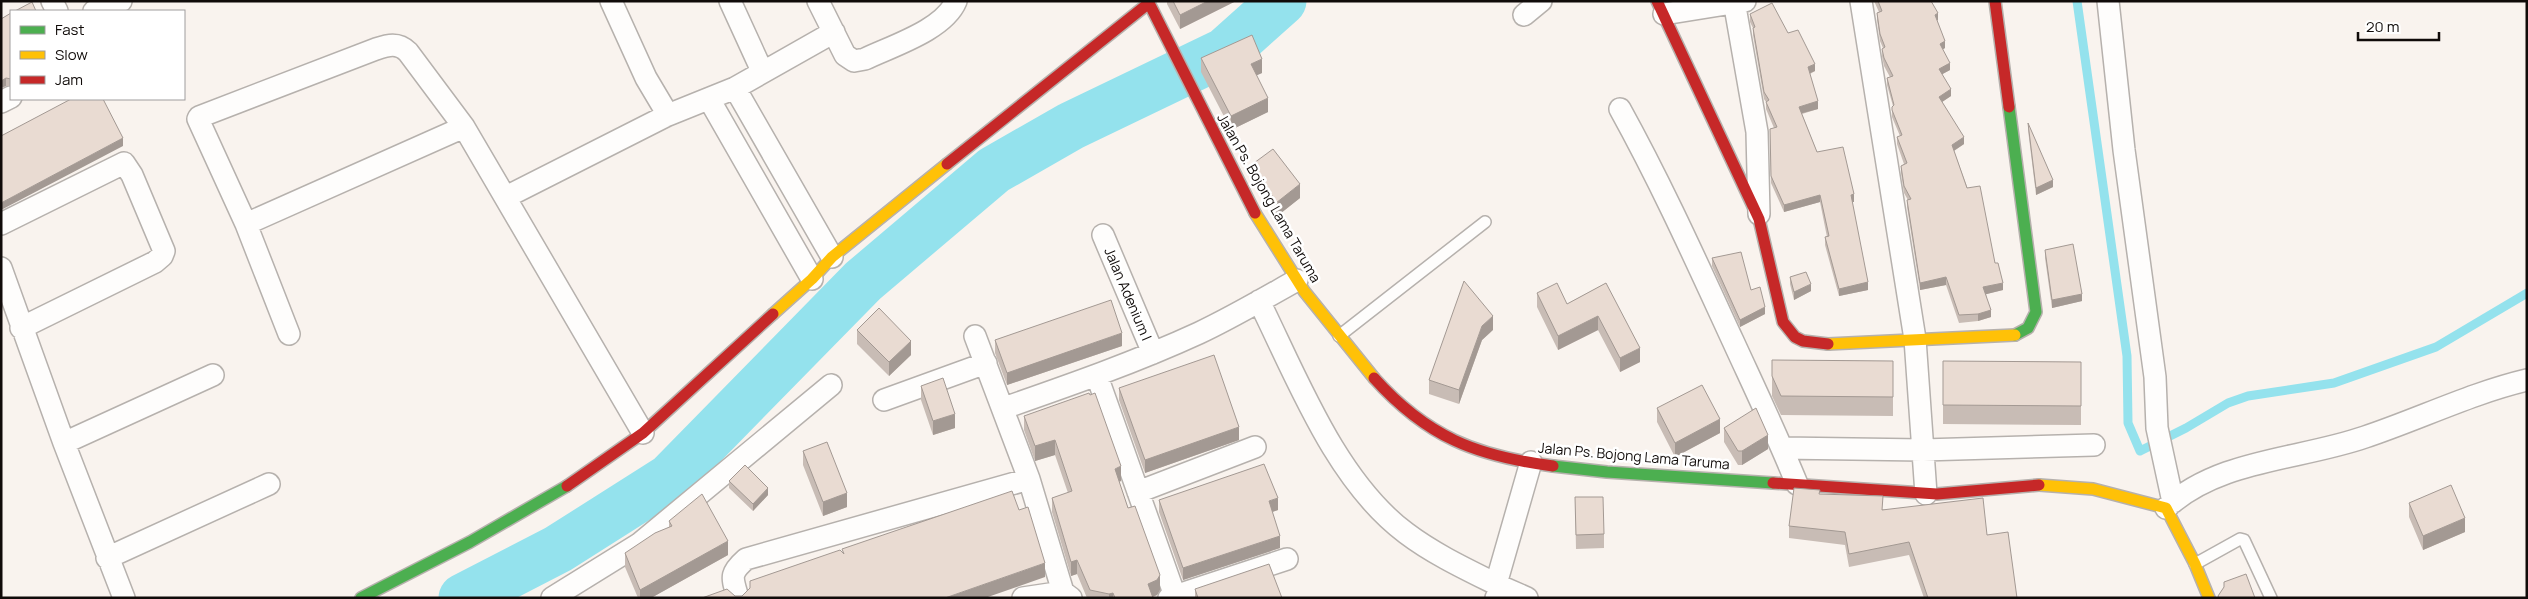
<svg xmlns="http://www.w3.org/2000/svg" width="2528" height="599" font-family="Manrope,sans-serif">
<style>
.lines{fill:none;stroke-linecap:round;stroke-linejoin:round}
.stream{stroke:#94e2ed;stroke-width:9}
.river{stroke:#94e2ed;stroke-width:49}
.lane-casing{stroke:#b6b1ad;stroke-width:14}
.street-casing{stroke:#b6b1ad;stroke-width:24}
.fast-casing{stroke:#b6b1ad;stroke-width:14}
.slow-casing{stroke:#b6b1ad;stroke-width:14}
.jam-casing{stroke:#b6b1ad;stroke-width:14}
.lane{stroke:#fefdfc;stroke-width:11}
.street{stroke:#fefdfc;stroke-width:21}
.fast{stroke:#4caf50;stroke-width:11}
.slow{stroke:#ffc107;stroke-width:11}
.jam{stroke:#c62828;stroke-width:11}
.wall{fill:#c8bcb5}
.shaded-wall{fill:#a39993}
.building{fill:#e9dbd2;stroke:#a39993}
.labels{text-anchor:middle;stroke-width:5;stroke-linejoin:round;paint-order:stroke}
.street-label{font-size:14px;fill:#100b09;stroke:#fff}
</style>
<rect width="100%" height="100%" fill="#f9f3ee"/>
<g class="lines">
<!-- stream -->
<path class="stream" d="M2077,1L2127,356L2128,423L2140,451L2186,428L2228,403L2248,396L2334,383L2436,347L2527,293"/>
<!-- river -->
<path class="river" d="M463,598L558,549L670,478L863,281L994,170L1071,126L1225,52L1282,1"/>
<defs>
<path id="lane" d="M1339,336L1485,222
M2195,564L2240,539L2244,540L2271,598"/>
<path id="street" d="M52,1L57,11
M611,1L646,78L668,115
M730,1L762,71
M818,1L845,55L854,61L865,59C892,46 944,30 956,1
M1734,1L1757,132L1759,214
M1861,1L1915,339L1926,494
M2108,1L2124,150L2155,377L2157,428L2173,502
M94,11L121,1
M1664,14L1745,1
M1524,15L1541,1
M735,88L832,257
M709,99L812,279
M1,102L11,97
M1620,109C1662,185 1697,263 1733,341C1755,389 1777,435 1797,484
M506,197L668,115L735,88L834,32
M1,224L124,163L132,175L164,251L162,256L155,262L21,328
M246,224L464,127
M1103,235L1153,353
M1,268L64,443L124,598
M1259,301C1297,378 1336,481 1406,533C1435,555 1470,571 1502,587
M289,334L246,224L198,119L199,117L376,49C388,45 398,42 408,52L464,127L643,433
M975,336L1029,479L1063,592
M1097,376L1175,596
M884,400L986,363
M1004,408C1070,385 1136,362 1199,333C1233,317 1265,298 1297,280
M64,443L213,375
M1782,448L1923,450L2094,445
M1138,492L1255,447
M2166,508C2219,459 2299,460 2365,437C2419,419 2472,393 2527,380
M107,558L269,484
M1496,584L1531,462
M552,598L639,544L831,385
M738,598C732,577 729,574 746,559L1029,479
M1023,598L1063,592L1071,598
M1169,598L1287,559
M1496,598L1502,587L1527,598"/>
<path id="fast" d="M2009,107L2036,312L2028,328L2015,335
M1553,466L1607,472L1773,483
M361,598L470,542L567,486"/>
<path id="slow" d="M1255,213L1304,291L1374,378
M773,314L812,279L832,257L947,164
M1828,344L2015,335
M2039,485L2093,489L2166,508L2195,564L2209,598"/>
<path id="jam" d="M1148,1L1255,213
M1657,1L1759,219L1783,322L1795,337L1803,341L1828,344
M1995,1L2009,107
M947,164L1149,3
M1374,378C1427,437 1476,456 1553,466
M1773,483L1937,494L2039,485
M567,486L643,433L773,314"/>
</defs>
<!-- lane casing -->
<use href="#lane" class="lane-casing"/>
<!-- street casing -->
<use href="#street" class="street-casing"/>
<!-- fast casing -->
<use href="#fast" class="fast-casing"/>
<!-- slow casing -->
<use href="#slow" class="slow-casing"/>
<!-- jam casing -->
<use href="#jam" class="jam-casing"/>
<!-- lane -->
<use href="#lane" class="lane"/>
<!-- street -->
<use href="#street" class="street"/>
<!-- fast -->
<use href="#fast" class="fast"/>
<!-- slow -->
<use href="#slow" class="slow"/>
<!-- jam -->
<use href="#jam" class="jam"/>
</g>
<!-- wall -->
<path class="wall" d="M1167,1H1236L1180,29L1167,4Z
M1874,1H1931L1938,20H1937L1945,48L1943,49L1950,70L1942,74L1951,96L1942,102L1964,144L1954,151L1995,263L2003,290L1986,294L1991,317L1978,321L1959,323L1946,285L1920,290L1907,207V200H1908L1904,193L1901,173V166L1904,164L1897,144V137L1900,136L1892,117V107L1893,106L1887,85V78L1890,77L1884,66L1882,56L1883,48L1880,41L1877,20V13L1879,12Z
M11,13V86H6L1,88V19Z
M1750,14L1788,33L1815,71L1810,74L1818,109L1802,114L1817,152L1854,202H1852L1868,290L1839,296L1825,245V237H1827L1820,202L1784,212L1771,183L1770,129L1774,128L1766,109V102L1764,99L1753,35V28L1750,22Z
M1201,58L1262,73L1256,75L1268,112L1231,130L1201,72Z
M2028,123L2053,187L2036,195L2028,130Z
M1254,163L1300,198L1276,217L1254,177Z
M2045,250L2082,301L2052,308L2045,258Z
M1712,258L1751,290L1765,314L1740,327L1712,266Z
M1790,277L1811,291L1794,300L1790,284Z
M1606,283L1640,362L1620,372L1598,330L1558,350L1537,307V293L1567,304Z
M857,330L911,355L889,376L857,344Z
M1493,330L1482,340L1459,404L1429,394V380Z
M995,340L1122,346L1007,385L995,353Z
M1772,360L1893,361V416L1781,415L1772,396Z
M1943,361L2081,362V425L1943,424Z
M921,386L955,428L933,435L921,400Z
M1119,388L1239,440L1145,473L1119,400Z
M1657,408L1720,433L1675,457L1657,422Z
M1024,416L1121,481L1119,482L1128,508L1160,590L1157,595L1153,597V598H1087L1077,574L1071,576L1052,512V498L1068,493L1055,455L1035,461L1024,430Z
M1724,428L1768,449L1742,465H1738L1724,442Z
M803,451L847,507L823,516L803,465Z
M729,481L768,495L753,511L729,488Z
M1820,494L1987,535L2017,598H1924L1909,555L1849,567L1845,545L1789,538V526Z
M1575,497L1604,534V548L1576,549Z
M1159,500L1278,510L1272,512L1280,548L1183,580L1159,512Z
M2409,503L2465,532L2423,550L2409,517Z
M669,521L728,555L651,598H638L625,567V553L669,527Z
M1195,589L1282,598H1195Z"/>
<!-- shaded-wall -->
<path class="shaded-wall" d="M1208,1H1236L1180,29V15Z
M1938,13V20L1935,22V15Z
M1945,41V48L1940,51V44Z
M1262,59V73L1251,78V64Z
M1950,63V70L1939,76V69Z
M1815,64V71L1808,74V67Z
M6,78V86L1,88V81Z
M1951,89V96L1939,104V97Z
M1268,98V112L1231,130V116Z
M1818,101V109L1799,114V107Z
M1964,137V144L1952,152V145Z
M123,138V146L1,210V203Z
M2053,180V187L2036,195V188Z
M1300,184V198L1276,217V203Z
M1854,194V202H1851V195Z
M1820,195V202L1784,212V205Z
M1946,277V285L1920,290V283Z
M1868,282V290L1839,296V289Z
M2003,283V290L1983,295V287Z
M1811,284V291L1794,300V292Z
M2082,294V301L2052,308V300Z
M1765,307V314L1740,327V320Z
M1991,310V317L1978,321V314Z
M1493,316V330L1482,340L1459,404V390L1482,326Z
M1598,316V330L1558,350V336Z
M1122,333V346L1007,385V373Z
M911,341V355L889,376V362Z
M1640,348V362L1620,372V358Z
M955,414V428L933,435V421Z
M1720,419V433L1675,457V443Z
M1239,427V440L1145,473V460Z
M1768,435V449L1742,465V451Z
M1055,440V455L1035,461V446Z
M1121,466V481L1115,483V469Z
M768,488V495L753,511V504Z
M847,493V507L823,516V502Z
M1278,498V510L1269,513V501Z
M2465,518V532L2423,550V536Z
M1280,536V548L1183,580V568Z
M728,541V555L651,598H640V590Z
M1077,560V574L1071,576V562Z
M1045,563V577L985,598H945Z
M1160,575V590L1157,595L1149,598L1148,584Z
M1113,593V598H1109V594Z"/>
<!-- building -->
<path class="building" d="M1173,1H1208L1180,15Z
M1878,1H1931L1938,13L1935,15L1945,41L1940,44L1950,63L1939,69L1951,89L1939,97L1964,137L1952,145L1967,188L1980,186L1995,263H1998L2003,283L1983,287L1991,310L1978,314L1959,315L1946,277L1920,283L1907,200L1911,199L1904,186L1901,166L1907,163L1897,137L1902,135L1892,110V107L1894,105L1887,78L1893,76L1884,58L1882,49L1885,47L1880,34L1877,13L1882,11Z
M32,2L36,11H15Z
M1772,3L1788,33L1798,30L1815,64L1808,67L1818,101L1799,107L1817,152L1843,147L1854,194L1851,195L1868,282L1839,289L1825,237L1829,236L1820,195L1784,205L1771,176L1770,129L1777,127L1766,102L1769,100L1764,92L1753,28L1755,27L1750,14Z
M11,13V79L6,78L1,81V19Z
M1252,35L1262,59L1251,64L1268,98L1231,116L1201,58Z
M71,99H103L123,138L1,203V136Z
M2028,123L2053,180L2036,188Z
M1273,149L1300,184L1276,203L1254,163Z
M2073,244L2082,294L2052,300L2045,250Z
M1741,252L1751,290L1760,287L1765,307L1740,320L1712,258Z
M1806,272L1811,284L1794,292L1790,277Z
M1464,281L1493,316L1482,326L1459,390L1429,380Z
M1557,283L1567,304L1606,283L1640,348L1620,358L1598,316L1558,336L1537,293Z
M1111,300L1122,333L1007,373L995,340Z
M879,308L911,341L889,362L857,330Z
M1214,355L1239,427L1145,460L1119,388Z
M1772,360L1893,361V397L1781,396L1772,376Z
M1943,361L2081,362V406L1943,405Z
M943,378L955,414L933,421L921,386Z
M1702,385L1720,419L1675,443L1657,408Z
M1089,393L1090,395L1095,393L1121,466L1115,469L1128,508L1135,506L1160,575L1157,580L1148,584L1153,598H1115L1113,593L1109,594L1090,590L1077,560L1071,562L1052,498L1072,491L1055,440L1035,446L1024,416Z
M1756,408L1768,435L1742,451H1738L1724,428Z
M827,442L847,493L823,502L803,451Z
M1264,464L1278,498L1269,501L1280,536L1183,568L1159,500Z
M745,465L768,488L753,504L729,481Z
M2451,485L2465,518L2423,536L2409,503Z
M1794,488L1820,490L1819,494L1883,496L1882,510L1983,498L1987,535L2008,532L2017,598H1928L1909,542L1849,554L1845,532L1789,526Z
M1012,491L1019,510L1028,507L1045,563L945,598H702L727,589L735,596H742L750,588V581L840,550L844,554L842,549Z
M702,494L728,541L640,590L625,553L655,533L672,526L669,521Z
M1575,497H1603L1604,534L1576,535Z
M1269,564L1282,598H1198L1195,589Z
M2246,574L2255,598H2219L2218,596L2224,587V582Z"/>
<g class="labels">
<!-- street labels -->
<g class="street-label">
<text transform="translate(1269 198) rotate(60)" y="5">Jalan Ps. Bojong Lama Taruma</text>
<text transform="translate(1128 294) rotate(67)" y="5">Jalan Adenium I</text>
<text transform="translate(1634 456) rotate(5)" y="5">Jalan Ps. Bojong Lama Taruma</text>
</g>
</g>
<!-- border -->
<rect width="2528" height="599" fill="none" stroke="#100b09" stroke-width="5"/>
<!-- legend -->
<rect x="10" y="10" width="175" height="90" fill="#ffffff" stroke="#9f9d9d"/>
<rect x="20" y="26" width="25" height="8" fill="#4caf50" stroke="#9f9d9d"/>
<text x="55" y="35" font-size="15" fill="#100b09">Fast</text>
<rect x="20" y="51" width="25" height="8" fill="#ffc107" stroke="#9f9d9d"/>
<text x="55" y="60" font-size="15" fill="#100b09">Slow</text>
<rect x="20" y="76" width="25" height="8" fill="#c62828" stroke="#9f9d9d"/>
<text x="55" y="85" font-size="15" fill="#100b09">Jam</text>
<!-- scale -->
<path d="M2358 32v8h81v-8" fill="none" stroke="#100b09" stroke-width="2.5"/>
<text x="2366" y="32" font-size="15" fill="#100b09" stroke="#ffffff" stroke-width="4" paint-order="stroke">20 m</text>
</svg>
